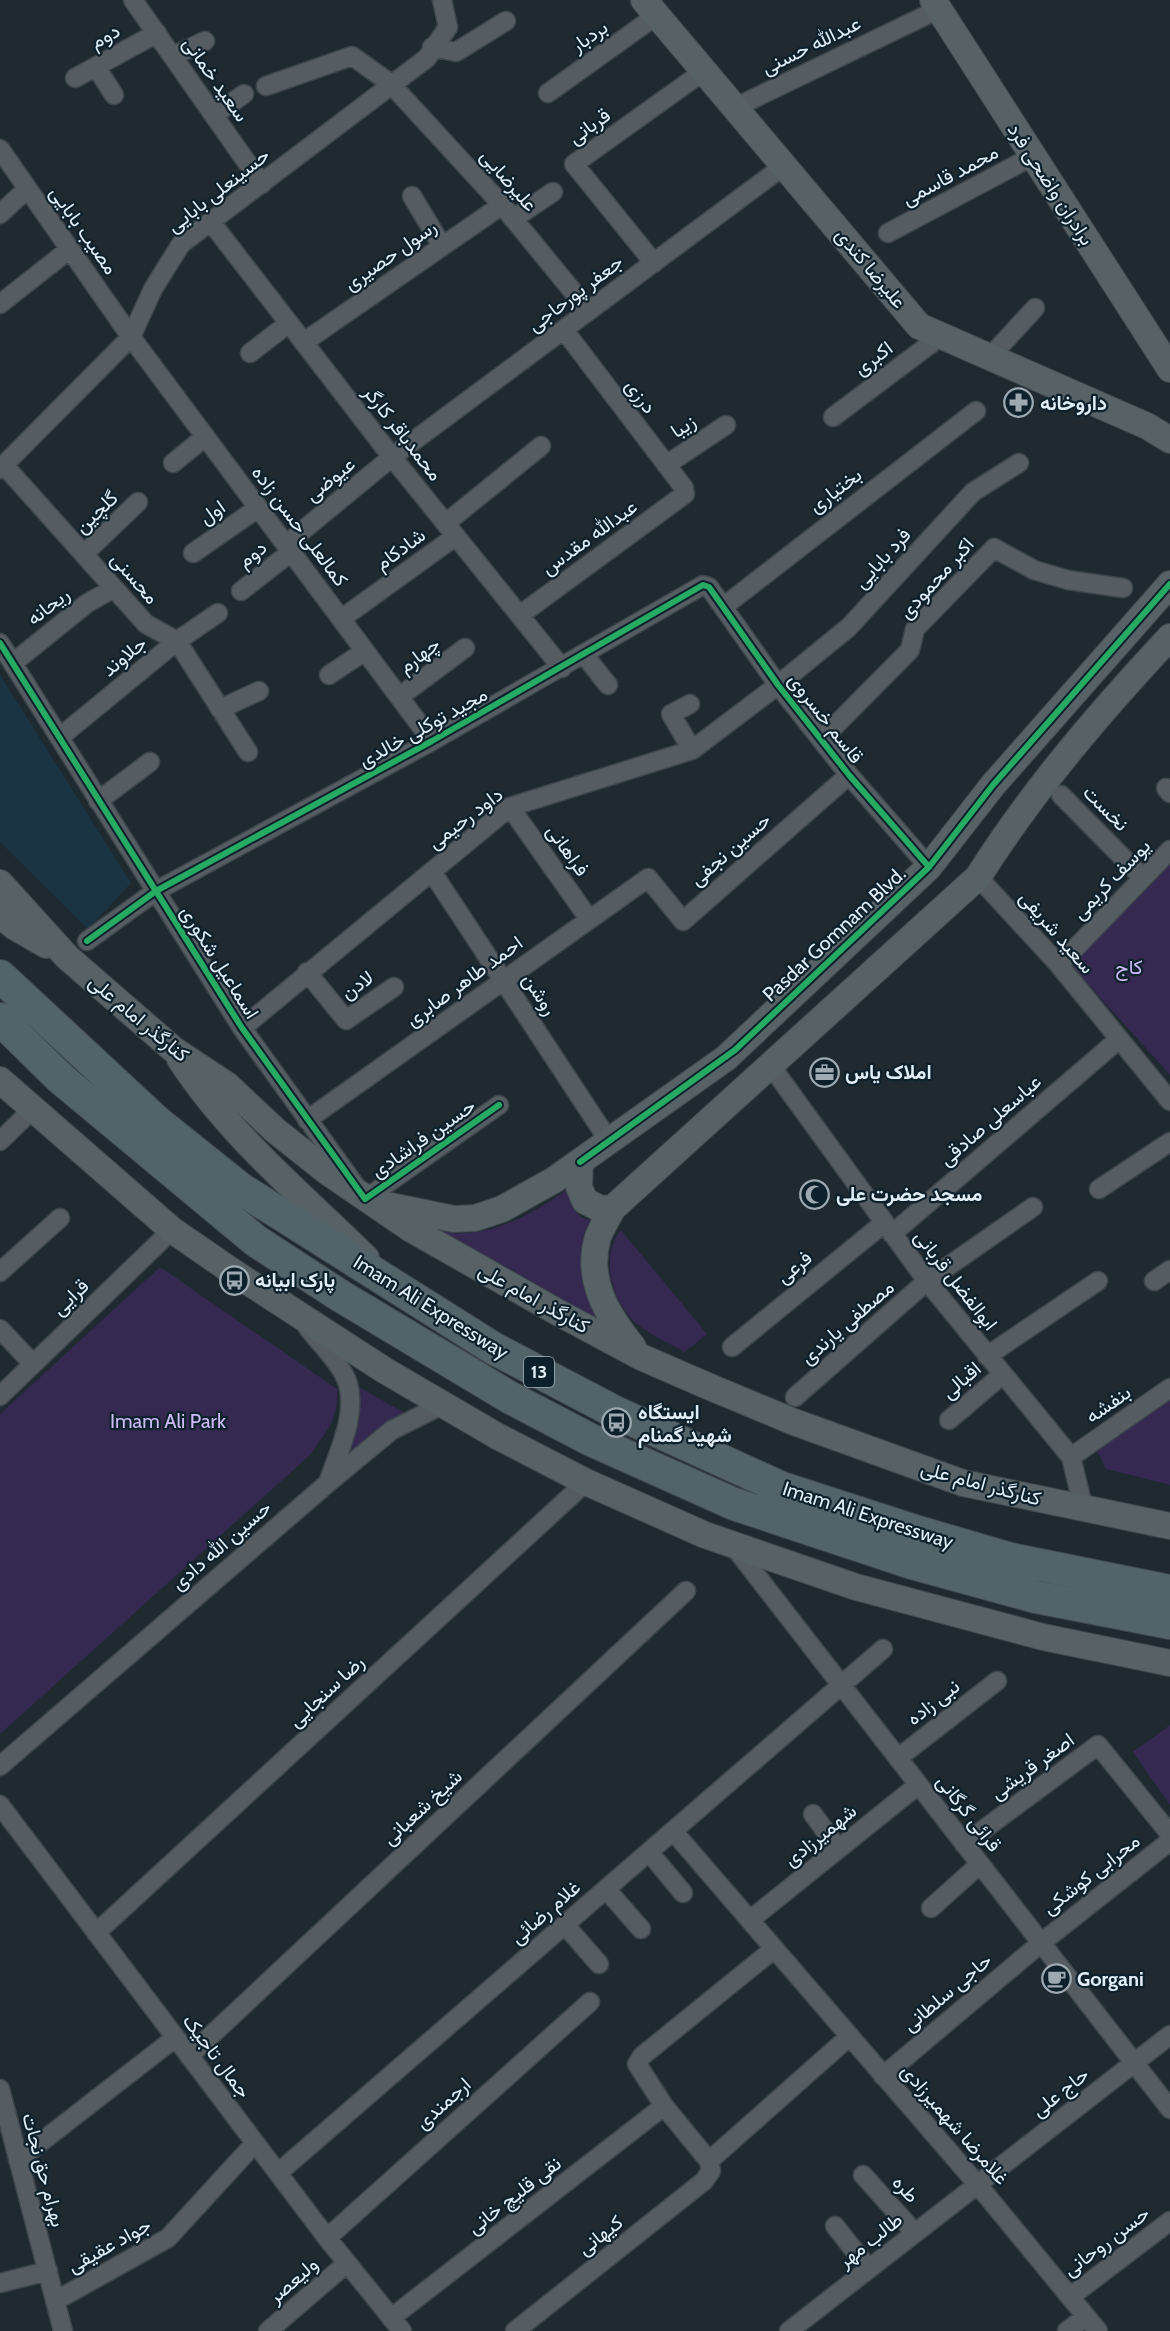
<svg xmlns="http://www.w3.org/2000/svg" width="1170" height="2331" font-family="Cabin,Vazirmatn,sans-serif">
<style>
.built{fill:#1b3443}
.green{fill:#352951}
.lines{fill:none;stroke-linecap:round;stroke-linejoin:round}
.minor-casing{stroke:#3d464c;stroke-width:21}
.secondary-casing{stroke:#3d464c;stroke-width:28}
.trunk-casing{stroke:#3d464c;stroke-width:34}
.minor{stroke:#555d62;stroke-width:18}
.secondary{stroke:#566266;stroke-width:26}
.trunk{stroke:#52646a;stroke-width:32}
.cycleway-casing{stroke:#0d212d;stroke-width:10}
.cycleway{stroke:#26ab63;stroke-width:6}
.labels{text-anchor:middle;stroke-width:4.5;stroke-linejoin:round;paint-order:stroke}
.shield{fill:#0d212d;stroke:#a2b1ba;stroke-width:1.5}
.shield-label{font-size:18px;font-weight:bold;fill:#e2eff7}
.street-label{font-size:20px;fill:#e2eff7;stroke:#0d212d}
.poi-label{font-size:20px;font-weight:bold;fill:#e2eff7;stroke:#0d212d;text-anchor:start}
.park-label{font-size:20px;fill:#cdbbf7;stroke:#0d212d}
</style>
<rect width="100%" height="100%" fill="#1e2930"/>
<!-- built -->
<path class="built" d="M0,675L131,883L88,929L0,842Z"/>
<!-- green -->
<path class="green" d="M1170,863V1075L1072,966Z
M572,1186C569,1206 575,1220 596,1221L602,1322L505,1266L409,1216C422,1222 439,1231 453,1233C497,1236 537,1211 572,1186Z
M621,1230L707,1334L685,1352C668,1343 651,1336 636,1323C612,1302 599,1256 621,1230Z
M160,1267L337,1389C339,1419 327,1431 310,1455L0,1734V1414Z
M356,1385L406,1414L344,1461Z
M1170,1398V1485L1106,1469L1097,1450Z
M1170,1725V1805L1133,1752Z"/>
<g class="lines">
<defs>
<path id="minor" d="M133,0L262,184
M432,47L456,52L506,21
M173,56L205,41
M96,67L114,95
M75,78L157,33
M266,86L352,56L390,83L502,205L589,311
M548,93L657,15
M736,107L939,9
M214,115L244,94
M0,149L131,337L432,741
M412,196L442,246
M0,214L27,189
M513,219L553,192
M211,222L392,457L562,668
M888,233L1033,156
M654,263L574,164L704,71
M0,304L70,249
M564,330L684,488
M304,342L502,205
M250,353L289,323
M990,357L1035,308
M833,417L941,336
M173,463L205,437
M3,464L146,624L177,641L248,752
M666,465L726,425
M0,469L131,337L153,289L181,244L427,58L448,27L442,0
M446,523L541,446
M296,536L392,457L785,165
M193,553L258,508
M84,554L138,502
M241,591L291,552
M723,607L976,411
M520,615L685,494
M341,619L456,536
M0,643L242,1028L365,1199L499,1105
M585,656L608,685
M13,663L86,604L114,588
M329,675L365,651
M399,697L465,648
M690,704L671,714L692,750
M220,709L259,691
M60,737L177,641L218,613
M822,739L910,650L915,629L994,548L1034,570L1068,580L1123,588
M1166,788L1170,793
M1061,795L1143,878
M98,801L150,762
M510,807L589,919
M432,872L609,1141
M978,877L1059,965L1170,1101
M87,941L156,891L432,741L703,585L709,587L778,685L849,775L929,867
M1059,965L1170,850
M307,972L346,1020L394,987
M242,1028L510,807L692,750L778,685L849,627L973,492L1019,463
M771,1066L927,1281L1071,1457L1084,1510
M307,1120L648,878L683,921L849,775
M0,1141L32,1110
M1099,1189L1170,1142
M892,1234L1118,1040
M0,1272L60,1218
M1154,1281L1170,1270
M307,1327C319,1342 343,1366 348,1384C357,1416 338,1453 328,1483
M0,1329L33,1364
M732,1347L884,1223
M987,1356L1098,1281
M0,1396L172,1230
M795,1397L927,1281L1033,1207
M949,1420L1002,1375
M1071,1457L1170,1388
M732,1544L1170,2109
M898,1758L997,1681
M0,1766L328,1483L392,1430L442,1405
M0,1805L327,2238L402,2331
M813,1814L838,1849
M673,1831L978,2185L1098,2331
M964,1844L1098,1745L1170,1834
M649,1852L683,1893
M606,1889L641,1929
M931,1908L980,1864
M750,1920L918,1785
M565,1925L599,1964
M96,1933L586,1482
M189,2056L686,1591
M883,2076L1041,1943L1170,1841
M0,2089L63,2331
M18,2160L175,2038
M709,2161L850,2036
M278,2173L883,1649
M863,2175L915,2233
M835,2226L869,2269
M327,2238L590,2002
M0,2283L48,2271
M1070,2297L1170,2221
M55,2301L168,2238L255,2143
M391,2318L664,2106
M268,2331L346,2264
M515,2331L704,2181L711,2171L709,2161L664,2106L637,2064L642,2056L774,1949
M789,2331L1170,2035
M1067,2331L1086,2317"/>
<path id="secondary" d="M644,0L919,326L1147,426L1170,440
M933,0L1170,369
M0,883L67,957L174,1050L227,1085L276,1131L329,1173L411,1229L559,1313L641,1357L710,1387L794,1422L963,1483L1170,1526
M0,915L15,927L46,945
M180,1059C229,1135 302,1195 366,1258
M0,1080L172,1230L233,1272L384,1370L497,1436L586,1482L705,1535L856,1587L1043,1637L1170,1663
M580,1162L579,1187L585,1201L601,1209L613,1208
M386,1205L454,1219L475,1218L502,1209L554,1180L726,1058L929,867L993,785L1170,584
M633,1347C608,1316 585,1280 598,1237C602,1227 608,1217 613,1208L978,877C1033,790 1100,712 1170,637"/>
<path id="trunk" d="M0,976L156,1121L241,1189L493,1348L615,1412L782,1488L915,1531L1011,1559L1170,1591
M0,1019L60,1078L256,1241L339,1295L509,1397L591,1440L734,1504L912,1563L1036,1597L1170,1623"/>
</defs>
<!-- minor casing -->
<use href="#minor" class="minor-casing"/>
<!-- secondary casing -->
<use href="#secondary" class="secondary-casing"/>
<!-- trunk casing -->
<use href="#trunk" class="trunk-casing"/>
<!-- minor -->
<use href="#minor" class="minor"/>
<!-- secondary -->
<use href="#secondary" class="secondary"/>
<!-- trunk -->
<use href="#trunk" class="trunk"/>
<defs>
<path id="cycleway" d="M0,643L242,1028L365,1199L499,1105
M87,941L156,891L432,741L703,585L709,587L778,685L849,775L929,867
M580,1162L735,1050L929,867L993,785L1170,584"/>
</defs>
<!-- cycleway casing -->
<use href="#cycleway" class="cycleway-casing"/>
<!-- cycleway -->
<use href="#cycleway" class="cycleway"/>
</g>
<!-- icons -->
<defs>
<symbol id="pharmacy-ring" viewBox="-11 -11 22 22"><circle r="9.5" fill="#0d212d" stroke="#9daab1" stroke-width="1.5"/><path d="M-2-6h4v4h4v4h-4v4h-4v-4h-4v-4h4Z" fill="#9daab1"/></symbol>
<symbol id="office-ring" viewBox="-11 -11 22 22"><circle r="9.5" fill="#0d212d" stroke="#9daab1" stroke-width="1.5"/><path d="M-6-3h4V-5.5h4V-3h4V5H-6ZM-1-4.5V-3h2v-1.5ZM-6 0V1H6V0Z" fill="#9daab1"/></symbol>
<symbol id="mosque-ring" viewBox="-11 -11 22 22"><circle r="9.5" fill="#0d212d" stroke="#9daab1" stroke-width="1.5"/><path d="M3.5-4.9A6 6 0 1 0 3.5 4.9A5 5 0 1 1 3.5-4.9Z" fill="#9daab1"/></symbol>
<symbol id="bus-ring" viewBox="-11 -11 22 22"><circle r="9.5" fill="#0d212d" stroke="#9daab1" stroke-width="1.5"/><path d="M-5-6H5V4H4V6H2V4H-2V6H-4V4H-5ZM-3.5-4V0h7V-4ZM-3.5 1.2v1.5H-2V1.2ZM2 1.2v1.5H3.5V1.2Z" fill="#9daab1"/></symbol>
<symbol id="cafe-ring" viewBox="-11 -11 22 22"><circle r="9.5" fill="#0d212d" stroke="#9daab1" stroke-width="1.5"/><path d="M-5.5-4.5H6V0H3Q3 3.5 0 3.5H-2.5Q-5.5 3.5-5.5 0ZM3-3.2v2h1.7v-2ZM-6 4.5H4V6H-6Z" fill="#9daab1"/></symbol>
</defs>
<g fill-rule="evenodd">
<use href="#pharmacy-ring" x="1002" y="386" width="33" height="33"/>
<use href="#office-ring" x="808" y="1056" width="33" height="33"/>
<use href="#mosque-ring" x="798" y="1178" width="33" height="33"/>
<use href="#bus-ring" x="218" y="1264" width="33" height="33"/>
<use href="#bus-ring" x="600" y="1406" width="33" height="33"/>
<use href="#cafe-ring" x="1040" y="1962" width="33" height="33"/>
</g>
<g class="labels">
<!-- shield labels -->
<rect class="shield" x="524" y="1357" width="30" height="30" rx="4.5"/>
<g class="shield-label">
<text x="539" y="1378">13</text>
</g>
<!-- street labels -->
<g class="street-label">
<text transform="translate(105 36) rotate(-29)" y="7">دوم</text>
<text transform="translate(589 36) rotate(-35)" y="7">بردبار</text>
<text transform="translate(811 45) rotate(-26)" y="7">عبدالله حسنی</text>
<text transform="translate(216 79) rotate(55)" y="7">سعید خمانی</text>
<text transform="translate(589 126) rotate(-36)" y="7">قربانی</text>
<text transform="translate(950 175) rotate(-28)" y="7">محمد قاسمی</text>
<text transform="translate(509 180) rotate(49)" y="7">علیرضایی</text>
<text transform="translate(1051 184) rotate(57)" y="7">برادران واضحی فرد</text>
<text transform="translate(218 190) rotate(-38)" y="7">حسینعلی بابایی</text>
<text transform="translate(84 230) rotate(55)" y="7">مصیب بابایی</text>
<text transform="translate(390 255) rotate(-35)" y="7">رسول حصیری</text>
<text transform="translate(871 268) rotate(50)" y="7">علیرضا کندی</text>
<text transform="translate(575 293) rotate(-37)" y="7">جعفر پورحاجی</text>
<text transform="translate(873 358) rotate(-37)" y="7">اکبری</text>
<text transform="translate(641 396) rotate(53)" y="7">درزی</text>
<text transform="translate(683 426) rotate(-34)" y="7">زیبا</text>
<text transform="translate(403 433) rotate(52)" y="7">محمدباقر کارگر</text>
<text transform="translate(330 479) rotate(-39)" y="7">عیوضی</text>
<text transform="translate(835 490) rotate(-37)" y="7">بختیاری</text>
<text transform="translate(96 512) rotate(-44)" y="7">گلچین</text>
<text transform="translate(212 512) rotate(-35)" y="7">اول</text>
<text transform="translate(300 526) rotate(53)" y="7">کمالعلی حسن زاده</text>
<text transform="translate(589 537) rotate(-36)" y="7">عبدالله مقدس</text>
<text transform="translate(400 549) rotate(-36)" y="7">شادکام</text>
<text transform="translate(252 554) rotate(-38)" y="7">دوم</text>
<text transform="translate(882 558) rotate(-48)" y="7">فرد بابایی</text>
<text transform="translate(135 578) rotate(49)" y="7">محسنی</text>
<text transform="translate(936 578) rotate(-48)" y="7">اکبر محمودی</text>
<text transform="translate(48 606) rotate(-38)" y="7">ریحانه</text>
<text transform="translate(419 655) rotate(-37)" y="7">چهارم</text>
<text transform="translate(124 656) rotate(-39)" y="7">جلاوند</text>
<text transform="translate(826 718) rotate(52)" y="7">قاسم خسروی</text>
<text transform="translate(423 727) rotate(-29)" y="7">مجید توکلی خالدی</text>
<text transform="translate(1106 808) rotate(45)" y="7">نخست</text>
<text transform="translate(465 818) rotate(-37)" y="7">داود رحیمی</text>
<text transform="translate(730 849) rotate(-41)" y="7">حسین نجفی</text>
<text transform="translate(568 850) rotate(55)" y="7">فراهانی</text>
<text transform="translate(1111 879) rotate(-46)" y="7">یوسف کریمی</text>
<text transform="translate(1057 932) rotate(49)" y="7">سعید شریفی</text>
<text transform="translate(834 934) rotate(-43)" y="7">Pasdar Gomnam Blvd.</text>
<text transform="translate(220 962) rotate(58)" y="7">اسماعیل شکوری</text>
<text transform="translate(464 981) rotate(-36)" y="7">احمد طاهر صابری</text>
<text transform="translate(357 985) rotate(-35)" y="7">لادن</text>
<text transform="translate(540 994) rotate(57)" y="7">روشن</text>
<text transform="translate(139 1018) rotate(40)" y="7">کنارگذر امام علی</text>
<text transform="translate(990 1120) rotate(-41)" y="7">عباسعلی صادقی</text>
<text transform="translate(423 1138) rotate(-35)" y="7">حسین فراشادی</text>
<text transform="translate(794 1267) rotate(-39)" y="7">فرعی</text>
<text transform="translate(956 1280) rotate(52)" y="7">ابوالفضل قربانی</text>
<text transform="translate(70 1297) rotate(-44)" y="7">قرایی</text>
<text transform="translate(534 1298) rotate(29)" y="7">کنارگذر امام علی</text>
<text transform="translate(431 1307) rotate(32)" y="7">Imam Ali Expressway</text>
<text transform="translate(847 1322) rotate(-41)" y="7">مصطفی یارندی</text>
<text transform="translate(961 1380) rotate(-41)" y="7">اقبالی</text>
<text transform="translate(1108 1404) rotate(-35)" y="7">بنفشه</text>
<text transform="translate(981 1483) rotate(15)" y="7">کنارگذر امام علی</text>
<text transform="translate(868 1515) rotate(18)" y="7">Imam Ali Expressway</text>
<text transform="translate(221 1545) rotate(-41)" y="7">حسین الله دادی</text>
<text transform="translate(326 1691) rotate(-43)" y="7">رضا سنجایی</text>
<text transform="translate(933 1702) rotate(-38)" y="7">نبی زاده</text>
<text transform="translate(1032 1766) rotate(-36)" y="7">اصغر قریشی</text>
<text transform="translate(422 1807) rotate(-43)" y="7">شیخ شعبانی</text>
<text transform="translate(969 1813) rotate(52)" y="7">قرائی گرگانی</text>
<text transform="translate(820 1835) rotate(-39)" y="7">شهمیرزادی</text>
<text transform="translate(1091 1874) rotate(-38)" y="7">محرابی کوشکی</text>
<text transform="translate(545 1912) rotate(-41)" y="7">غلام رضائی</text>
<text transform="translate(947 1992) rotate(-40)" y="7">حاجی سلطانی</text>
<text transform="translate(217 2056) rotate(53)" y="7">جمال تاجیک</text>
<text transform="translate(1060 2092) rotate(-38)" y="7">حاج علی</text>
<text transform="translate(443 2103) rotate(-42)" y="7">ارجمندی</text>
<text transform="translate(955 2124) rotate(49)" y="7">غلامرضا شهمیرزادی</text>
<text transform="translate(44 2170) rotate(75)" y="7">بهرام حق نجات</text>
<text transform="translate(906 2189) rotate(48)" y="7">طره</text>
<text transform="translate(514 2195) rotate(-38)" y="7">نقی قلیچ خانی</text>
<text transform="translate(600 2235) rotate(-38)" y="7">کیهانی</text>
<text transform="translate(870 2240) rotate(-38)" y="7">طالب مهر</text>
<text transform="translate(1106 2241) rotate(-37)" y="7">حسن روحانی</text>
<text transform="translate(109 2245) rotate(-29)" y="7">جواد عقیقی</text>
<text transform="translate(293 2280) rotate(-41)" y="7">ولیعصر</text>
</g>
<!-- poi labels -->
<g class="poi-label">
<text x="1040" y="410">داروخانه</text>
<text x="845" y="1079">املاک یاس</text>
<text x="836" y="1201">مسجد حضرت علی</text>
<text x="255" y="1287">پارک ابیانه</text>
<text x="638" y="1419">ایستگاه<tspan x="638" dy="23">شهید گمنام</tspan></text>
<text x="1077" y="1986">Gorgani</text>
</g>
<!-- park labels -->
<g class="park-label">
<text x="1129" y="974">کاج</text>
<text x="168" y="1428">Imam Ali Park</text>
</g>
</g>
</svg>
